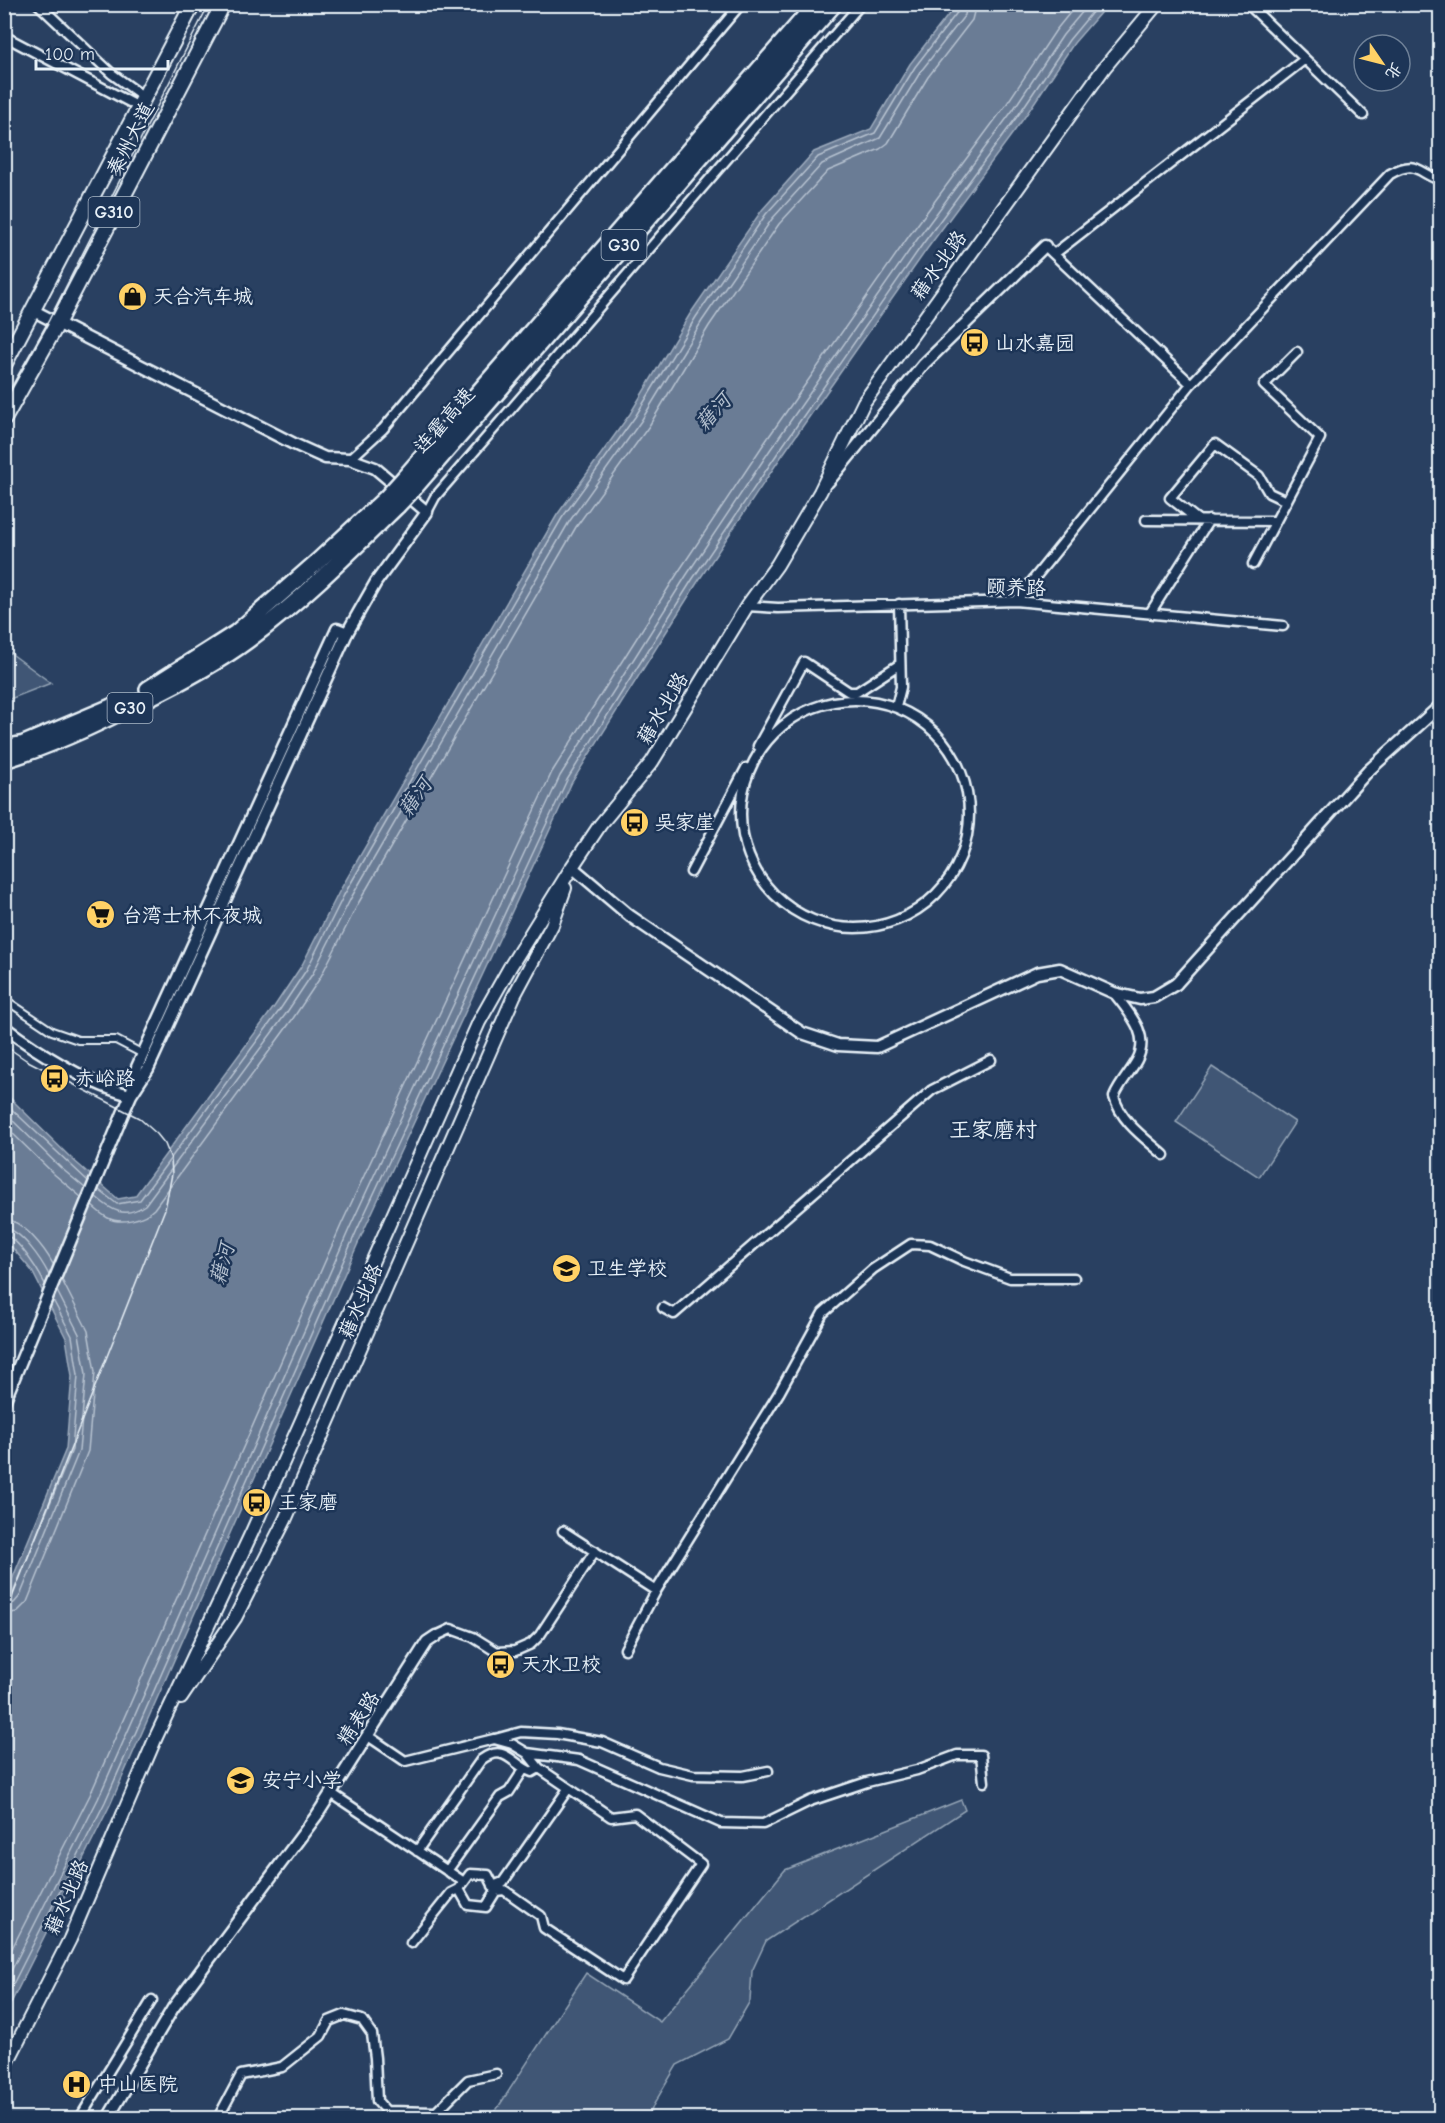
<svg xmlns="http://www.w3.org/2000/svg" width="1445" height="2123" font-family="'Comic Neue','LXGW WenKai TC',sans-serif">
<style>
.green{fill:#415774;stroke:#94a4b6;stroke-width:1.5}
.water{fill:#6b7c95;stroke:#9dabbd;stroke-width:1.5}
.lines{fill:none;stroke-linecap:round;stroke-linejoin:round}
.shore{stroke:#b6c2d0;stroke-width:1.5}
.pedestrian-casing{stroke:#e8f1f8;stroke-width:10}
.minor-casing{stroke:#e8f1f8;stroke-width:13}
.tertiary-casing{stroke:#e8f1f8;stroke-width:15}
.secondary-casing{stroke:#e8f1f8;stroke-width:15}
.primary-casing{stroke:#e8f1f8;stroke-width:16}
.trunk-casing{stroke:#e8f1f8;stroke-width:18}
.motorway-casing{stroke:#e8f1f8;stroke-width:20}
.pedestrian{stroke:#1d3557;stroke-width:6}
.minor{stroke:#1d3557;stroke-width:8}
.tertiary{stroke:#1d3557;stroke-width:10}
.secondary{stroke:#1d3557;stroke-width:10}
.primary{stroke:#1d3557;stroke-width:12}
.trunk{stroke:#1d3557;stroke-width:14}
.motorway{stroke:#1d3557;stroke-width:15}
.tram{stroke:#e8f1f8;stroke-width:1.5}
.motorway-bridge-casing{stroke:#e8f1f8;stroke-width:20;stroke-linecap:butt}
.motorway-bridge{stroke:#1d3557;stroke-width:15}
.labels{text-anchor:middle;stroke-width:5;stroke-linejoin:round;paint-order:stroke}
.shield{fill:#1d3557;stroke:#abb9c8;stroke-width:1.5}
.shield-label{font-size:18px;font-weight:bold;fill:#e8f1f8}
.street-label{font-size:20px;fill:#e8f1f8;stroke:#1d3557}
.poi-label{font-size:20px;fill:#e8f1f8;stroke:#1d3557;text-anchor:start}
.water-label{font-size:21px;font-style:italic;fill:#b6c2d0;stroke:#1d3557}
.quarter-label{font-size:22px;fill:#e8f1f8;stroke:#1d3557}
</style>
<rect width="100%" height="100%" fill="#294061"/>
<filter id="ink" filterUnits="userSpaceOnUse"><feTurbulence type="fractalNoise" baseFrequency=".0167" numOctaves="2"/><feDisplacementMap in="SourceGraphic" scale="12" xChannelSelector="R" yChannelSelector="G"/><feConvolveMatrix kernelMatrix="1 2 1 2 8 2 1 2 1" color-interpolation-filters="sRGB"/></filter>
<g filter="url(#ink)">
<!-- green -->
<path class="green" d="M5,649L51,683L5,701Z
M1212,1067L1295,1122L1259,1177L1176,1122Z
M961,1800L965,1810L766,1941L752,1971L750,2001L728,2039L677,2065L654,2104L648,2118H491L586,1973L660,2022L785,1870Z"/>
<!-- water -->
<path class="water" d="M956,5H1107L1074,43L1024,118L927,249L781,457L697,583L572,782L363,1232L110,1805L5,2015L4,1599L66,1449L72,1376L66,1338L32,1271L5,1239V1093L71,1158L118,1199L135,1196L274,1007L302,965L339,892L557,515L630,414L690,314L762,210L814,152L871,129L910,64Z"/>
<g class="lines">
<!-- shore -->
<path class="shore" d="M4,1102L88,1181
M4,1112L61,1168L85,1188
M4,1125L55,1175L81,1197
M99,1190L117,1204L140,1200L279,1011L307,969L344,895L562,518L635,417L696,317L766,214L818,157L875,133L915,67L959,10L960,4
M96,1197C112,1211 125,1219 145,1205L285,1015L313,973L351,898L569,522L641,421L702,321L772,219L822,164L880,138L921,71L965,15L967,4
M92,1206C97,1210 102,1215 108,1218C121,1225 144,1219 154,1209L292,1020L320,978L359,902L576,527L649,426L709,326L779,224L828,171L880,149L888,143L928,77L972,20L976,4
M4,1219C23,1220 45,1249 53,1264
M4,1228C21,1229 42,1261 49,1275
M4,1235C18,1237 39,1272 45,1284
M4,1598L9,1597L13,1593L72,1450L78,1375L72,1336L53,1300
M4,1605L14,1603L20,1596L79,1451L86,1374L79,1334L57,1291
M4,1614L17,1612L27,1602L88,1451L95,1372L88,1331L62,1280
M4,1964L90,1795L342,1223L552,772L679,571L763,445L909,236L1006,105L1056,30L1077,4
M4,1985L98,1799L350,1227L560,776L686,576L770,450L916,241L1013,110L1063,35L1089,4
M4,2002L105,1802L357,1230L567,780L692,580L777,454L922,245L1019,114L1069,40L1099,4"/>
<defs>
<path id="pedestrian" d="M4,999L52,1031L78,1040H116L143,1054"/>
<path id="minor" d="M38,4L112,74L144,97
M1248,4L1363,115
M4,36L139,107
M1045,246L1191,384
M1054,254L1305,59
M350,459L383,429L741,4
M427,512L435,497L861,4
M1146,520L1276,521
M1198,520L1170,498L1215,444L1259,476L1269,493L1286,501
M1253,564L1320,438L1264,385L1297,352
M1016,601L1191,384L1390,174C1417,159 1418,173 1440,180
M747,606L778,608L1016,601L1283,626
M1150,613L1209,520
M741 814a114 114 0 1 1 228 0a114 114 0 1 1-228 0Z
M896,707L901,687L899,604
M758,746L804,662L849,692H857L900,664
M691,872L746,768
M1114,993C1129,1013 1151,1035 1137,1060C1130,1073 1120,1083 1114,1097C1121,1122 1145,1138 1164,1155
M663,1308L674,1314L932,1090L991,1060
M563,1531L656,1591
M436,1636L451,1629L473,1637L497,1652L515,1651L531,1644L540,1635L595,1551
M625,1649L656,1591L779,1393L823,1313L873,1269L911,1244L930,1245L964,1261L1010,1278H1074
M368,1736L405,1761L494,1739L512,1744L527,1753L579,1760L721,1823L763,1824L810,1801L867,1782L917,1770L957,1755H981L984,1782
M495,1739L521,1732L557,1734L602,1742L659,1767L693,1775L743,1776L768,1771
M331,1793L464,1882
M417,1851L481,1760C505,1742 512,1765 532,1772L539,1768
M447,1871L500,1797L509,1792L524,1769
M470,1874L488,1875L496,1891L486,1907L468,1905L459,1889Z
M493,1886L503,1882L568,1789
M496,1891L504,1890L541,1916L544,1928L623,1980L701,1864L635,1814L611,1817L539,1768L527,1753
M411,1943L451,1893L459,1889
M80,2118L152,2000
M218,2118L241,2075L282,2067L321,2036L329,2021L344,2015L362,2020L372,2034L375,2058L377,2101L386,2111L436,2112L468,2080L496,2074"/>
<path id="tertiary" d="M34,311L294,444L325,458L350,459L375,468L427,512L376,582L347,633
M828,482L924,364L1045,246
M1176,984L1368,771L1440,706
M108,2118L173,2008L317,1815L427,1642L436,1636"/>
<path id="secondary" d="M572,867L630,916L802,1033L838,1045L877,1047L1037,973L1060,969L1114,993L1140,999L1154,997L1176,984
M4,1027C36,1051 93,1087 131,1095
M4,1402L124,1111L131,1095L148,1069L347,633L337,629L137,1067L131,1095"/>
<path id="primary" d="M181,1698L235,1618L285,1520L514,996L552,925L565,888
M4,2069L70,1939L156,1737L252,1532L479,1022L510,967L572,867L600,825L652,762L747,606L777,565L820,492L864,402L1104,68L1157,4"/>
<path id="trunk" d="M4,365L193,4
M4,419L57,324L223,4"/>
<path id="motorway" d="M405,477L816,4
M415,487L834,4
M148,689L236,633L317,562L387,497
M4,748L24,744L116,705
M4,760C54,745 100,723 146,699C181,682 217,663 248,640C302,600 350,552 397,506"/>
</defs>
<!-- pedestrian casing -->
<use href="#pedestrian" class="pedestrian-casing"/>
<!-- minor casing -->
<use href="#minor" class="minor-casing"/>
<!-- tertiary casing -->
<use href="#tertiary" class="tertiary-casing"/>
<!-- secondary casing -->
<use href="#secondary" class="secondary-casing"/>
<!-- primary casing -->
<use href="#primary" class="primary-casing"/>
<!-- trunk casing -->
<use href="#trunk" class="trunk-casing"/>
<!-- motorway casing -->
<use href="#motorway" class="motorway-casing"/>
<!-- pedestrian -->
<use href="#pedestrian" class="pedestrian"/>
<!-- minor -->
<use href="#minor" class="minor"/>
<!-- tertiary -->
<use href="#tertiary" class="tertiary"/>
<!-- secondary -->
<use href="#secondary" class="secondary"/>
<!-- primary -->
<use href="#primary" class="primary"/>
<!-- trunk -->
<use href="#trunk" class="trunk"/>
<!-- motorway -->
<use href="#motorway" class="motorway"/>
<!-- tram -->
<path class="tram" d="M4,400L49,320L209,4
M4,1045L26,1060L139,1118L157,1134L165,1144L171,1159L172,1174L165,1209L4,1618"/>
<defs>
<path id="motorway-bridge" d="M387,497L405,477
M397,506L415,487"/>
</defs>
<!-- motorway-bridge casing -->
<use href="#motorway-bridge" class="motorway-bridge-casing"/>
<!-- motorway-bridge -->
<use href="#motorway-bridge" class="motorway-bridge"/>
</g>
</g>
<!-- icons -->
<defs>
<symbol id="shop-disc" viewBox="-11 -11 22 22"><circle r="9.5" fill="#ffd166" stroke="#1d3557"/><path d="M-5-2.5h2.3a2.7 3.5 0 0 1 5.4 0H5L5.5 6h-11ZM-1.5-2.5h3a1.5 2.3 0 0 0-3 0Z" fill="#111"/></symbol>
<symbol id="bus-disc" viewBox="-11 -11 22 22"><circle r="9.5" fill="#ffd166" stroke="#1d3557"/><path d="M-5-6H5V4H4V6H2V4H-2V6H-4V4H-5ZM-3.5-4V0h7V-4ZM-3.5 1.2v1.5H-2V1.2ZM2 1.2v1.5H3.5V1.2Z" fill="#111"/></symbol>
<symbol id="supermarket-disc" viewBox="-11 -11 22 22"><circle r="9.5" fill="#ffd166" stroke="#1d3557"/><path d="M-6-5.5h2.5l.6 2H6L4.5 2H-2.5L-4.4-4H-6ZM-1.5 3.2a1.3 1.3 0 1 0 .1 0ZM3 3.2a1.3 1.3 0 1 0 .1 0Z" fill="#111"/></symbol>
<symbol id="university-disc" viewBox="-11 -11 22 22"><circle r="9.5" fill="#ffd166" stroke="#1d3557"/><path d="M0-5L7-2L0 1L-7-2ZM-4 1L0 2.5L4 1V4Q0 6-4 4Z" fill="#111"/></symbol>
<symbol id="school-disc" viewBox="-11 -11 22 22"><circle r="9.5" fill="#ffd166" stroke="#1d3557"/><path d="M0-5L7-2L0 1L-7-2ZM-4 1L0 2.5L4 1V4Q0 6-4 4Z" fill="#111"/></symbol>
<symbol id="hospital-disc" viewBox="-11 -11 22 22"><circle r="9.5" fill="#ffd166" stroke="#1d3557"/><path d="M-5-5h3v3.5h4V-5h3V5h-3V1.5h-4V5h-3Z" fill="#111"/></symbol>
</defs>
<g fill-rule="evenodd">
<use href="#shop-disc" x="116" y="280" width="33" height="33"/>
<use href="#bus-disc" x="958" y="326" width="33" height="33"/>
<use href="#bus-disc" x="618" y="806" width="33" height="33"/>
<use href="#supermarket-disc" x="84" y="898" width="33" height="33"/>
<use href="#bus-disc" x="38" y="1062" width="33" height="33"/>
<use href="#university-disc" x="550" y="1252" width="33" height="33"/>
<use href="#bus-disc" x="240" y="1486" width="33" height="33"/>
<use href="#bus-disc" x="484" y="1648" width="33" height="33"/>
<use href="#school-disc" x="224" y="1764" width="33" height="33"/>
<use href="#hospital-disc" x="60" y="2068" width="33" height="33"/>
</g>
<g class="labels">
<!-- shield labels -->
<g class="shield">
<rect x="88.5" y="197" width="51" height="30" rx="4.5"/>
<rect x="601.5" y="230" width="45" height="30" rx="4.5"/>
<rect x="107.5" y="693" width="45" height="30" rx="4.5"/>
</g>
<g class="shield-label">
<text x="114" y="218">G310</text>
<text x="624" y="251">G30</text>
<text x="130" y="714">G30</text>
</g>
<!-- street labels -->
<g class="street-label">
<text transform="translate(130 139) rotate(-63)" y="7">秦州大道</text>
<text transform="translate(938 265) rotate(-54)" y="7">藉水北路</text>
<text transform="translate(444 420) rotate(-49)" y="7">连霍高速</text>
<text transform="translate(1016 587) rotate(2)" y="7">颐养路</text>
<text transform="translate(662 708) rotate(-59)" y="7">藉水北路</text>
<text transform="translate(360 1301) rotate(-66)" y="7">藉水北路</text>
<text transform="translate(358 1718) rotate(-57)" y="7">精表路</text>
<text transform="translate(66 1897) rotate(-66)" y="7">藉水北路</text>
</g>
<!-- poi labels -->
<g class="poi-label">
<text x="153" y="303">天合汽车城</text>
<text x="995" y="350">山水嘉园</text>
<text x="655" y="829">吴家崖</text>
<text x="122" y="922">台湾士林不夜城</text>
<text x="75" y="1085">赤峪路</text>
<text x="587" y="1275">卫生学校</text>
<text x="278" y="1509">王家磨</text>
<text x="521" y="1671">天水卫校</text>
<text x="262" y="1787">安宁小学</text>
<text x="98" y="2091">中山医院</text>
</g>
<!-- water labels -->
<g class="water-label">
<text transform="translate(713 412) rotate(-48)" y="7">藉河</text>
<text transform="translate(415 797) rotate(-55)" y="7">藉河</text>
<text transform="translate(222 1264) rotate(-75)" y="7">藉河</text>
</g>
<!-- quarter labels -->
<g class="quarter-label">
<text x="993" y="1137">王家磨村</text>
</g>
</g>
<!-- margin -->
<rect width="1445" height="2123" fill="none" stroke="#1d3557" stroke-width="24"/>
<rect x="12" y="12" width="1421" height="2099" fill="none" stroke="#e8f1f8" stroke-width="2" filter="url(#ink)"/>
<!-- north arrow -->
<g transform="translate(1382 63) rotate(125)"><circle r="28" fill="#1d3557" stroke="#6e8097" stroke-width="1.5"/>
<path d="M0-4.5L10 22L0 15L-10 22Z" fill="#ffd166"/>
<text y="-9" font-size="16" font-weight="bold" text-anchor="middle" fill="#e8f1f8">北</text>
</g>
<!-- scale -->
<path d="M36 60v9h132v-9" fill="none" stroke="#e8f1f8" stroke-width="3"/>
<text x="45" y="60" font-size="18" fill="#e8f1f8" stroke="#1d3557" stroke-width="4.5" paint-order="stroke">100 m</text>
</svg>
